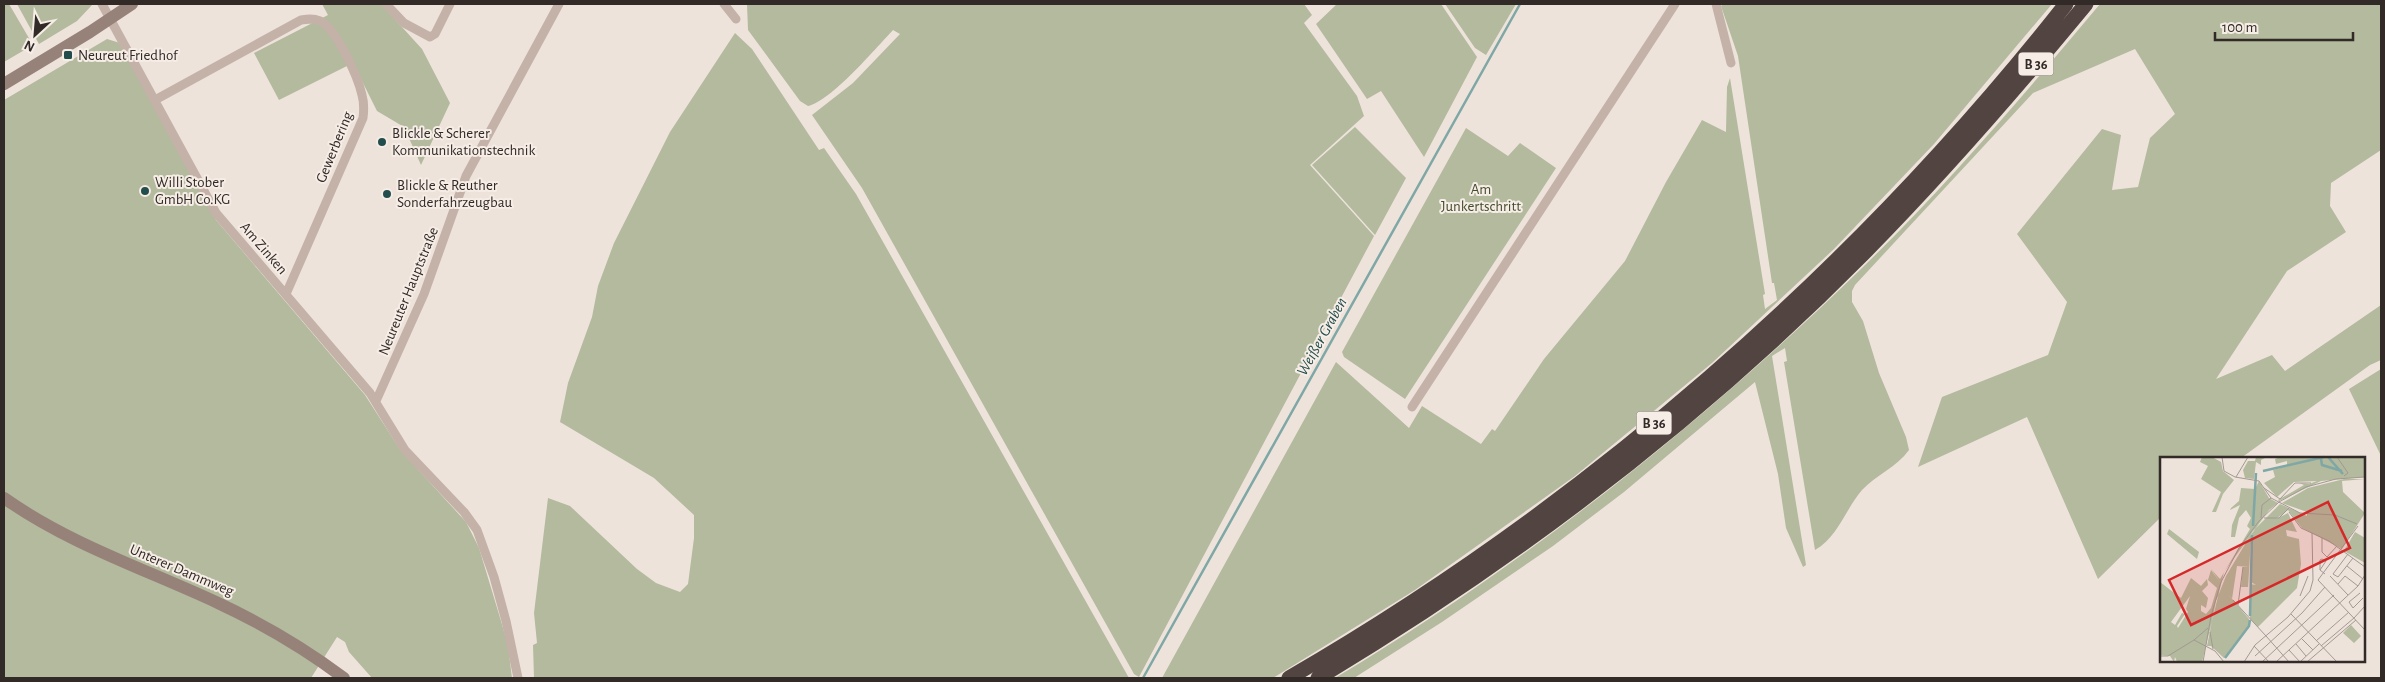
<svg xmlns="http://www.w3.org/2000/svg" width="2385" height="682" font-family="'Alegreya Sans',sans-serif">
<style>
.green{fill:#b3ba9d}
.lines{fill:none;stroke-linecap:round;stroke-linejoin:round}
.stream{stroke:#7ea7a5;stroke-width:2.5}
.street{stroke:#c4b2a8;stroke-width:9}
.secondary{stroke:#97827a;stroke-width:12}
.highway{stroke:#524440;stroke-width:15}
.poi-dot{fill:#234d4c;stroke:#f6ede6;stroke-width:2}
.labels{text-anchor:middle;stroke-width:4;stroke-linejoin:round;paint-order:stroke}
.shield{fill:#f6ede6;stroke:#6d6460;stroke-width:1}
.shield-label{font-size:14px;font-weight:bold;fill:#322a27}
.poi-label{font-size:15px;fill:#322a27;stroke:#f6ede6;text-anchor:start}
.street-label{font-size:15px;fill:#322a27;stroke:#f6ede6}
.park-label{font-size:15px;fill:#444d2e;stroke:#f6ede6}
.water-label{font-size:16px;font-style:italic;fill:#234d4c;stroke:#f6ede6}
.inset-river{fill:none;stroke:#7ea7a5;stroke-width:2.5}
.inset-road{fill:none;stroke:#a39993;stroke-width:1}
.view{fill:#d62828;fill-opacity:0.15;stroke:#d62828;stroke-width:2.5}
.inset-edge{fill:none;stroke:#322a27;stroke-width:2.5}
</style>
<rect width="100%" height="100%" fill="#eee3db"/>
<!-- green -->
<path class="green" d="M4,4H9L33,45L4,62Z
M17,4H93L77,21L39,44Z
M322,4H381L422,49L450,103L421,165L404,127L377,111L353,63L279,100L254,53L328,15Z
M747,4H1304L1312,15L1304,23L1357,96L1364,116L1310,165L1374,236L1139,677L1134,674L862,188L812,115L853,83L900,34L893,30C875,49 831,101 808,106L800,101L748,30Z
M1337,4H1441L1477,57L1424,157L1381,91L1367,99L1316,24Z
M1445,4H1516L1486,55L1475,48Z
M1723,4H2052L1934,144L1834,249L1712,363L1575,476L1415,590L1273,678H1162L1336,362L1409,428L1422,406L1481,444L1492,429L1495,431L1544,359L1625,261L1666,182L1702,120L1726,132L1727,87L1730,78L1765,294L1763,295L1765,309L1777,300L1774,283H1772L1738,56L1721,6Z
M2100,4H2381V150L2331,183L2330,206L2346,232L2287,271L2216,379L2272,355L2285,371L2381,305V360L2370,365L2241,458H2161V517L2098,579L2027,417L1918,467L1942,397L2048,355L2067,302L2017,234L2102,129L2121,135L2112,190L2138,187L2150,138L2175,114L2135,49L2033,93L1855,285L1852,291V302L1863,321L1879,373L1906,437L1909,450C1897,467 1876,475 1862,490C1845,510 1838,537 1815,550L1784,362L1787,361L1785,348L1772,356L1806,565L1803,567L1786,528L1778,474L1755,382L1624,492L1553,546L1442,622L1354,678H1335C1527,563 1702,424 1862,268C1947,185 2024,95 2100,4Z
M735,33L752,49L819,150L824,148L856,194L1129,678H534L533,645L537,643L534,613L548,498L570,506L637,569L656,583L680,592L688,584L694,538V515L654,478L560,422L568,383L592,317L598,286L614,243L670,132Z
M107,39L120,43L216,220L365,395L401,451L466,522L479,548L501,621L508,646L512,678H372L349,652L345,642L337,637L311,678H4V100Z
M1355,127L1406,178L1375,235L1312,165Z
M1466,128L1508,156L1520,143L1556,168L1405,399L1344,357L1342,352Z
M2381,369V456L2349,389Z"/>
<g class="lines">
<!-- stream -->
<path class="stream" d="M1143,678L1520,4"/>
<!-- street -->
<path class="street" d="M102,4L216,213L370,393L405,450L464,512L477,530L494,577L506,621L518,678
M386,4L404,23L430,37L435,34L450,4
M724,4L736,19
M1716,4L1731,63
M155,100L301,20C307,19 313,18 320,21C336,28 358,77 362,95C364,102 364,110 363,118L286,294
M376,401L424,294L466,176L559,4
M1412,407L1675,4"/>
<!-- secondary -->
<path class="secondary" d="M4,84L90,32L132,4
M4,498C69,544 145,569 218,603C263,624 304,648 344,678"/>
<!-- highway -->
<path class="highway" d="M1289,678C1586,506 1853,274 2066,4
M1318,678C1515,560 1701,418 1863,254C1942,174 2015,90 2086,4"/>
</g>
<!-- markers -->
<g class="poi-dot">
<rect x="63" y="50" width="10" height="10" rx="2.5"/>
<circle cx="382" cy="142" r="5"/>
<circle cx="145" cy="191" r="5"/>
<circle cx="387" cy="194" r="5"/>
</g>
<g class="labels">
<!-- shield labels -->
<g class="shield">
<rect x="2018.5" y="52.5" width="35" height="23" rx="4"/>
<rect x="1636.5" y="411.5" width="35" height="23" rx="4"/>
</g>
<g class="shield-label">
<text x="2036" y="69">B 36</text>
<text x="1654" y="428">B 36</text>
</g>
<!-- poi labels -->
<g class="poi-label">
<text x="78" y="60">Neureut Friedhof</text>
<text x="392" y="138">Blickle &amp; Scherer<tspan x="392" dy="17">Kommunikationstechnik</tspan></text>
<text x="155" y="187">Willi Stober<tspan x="155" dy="17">GmbH Co.KG</tspan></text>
<text x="397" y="190">Blickle &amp; Reuther<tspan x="397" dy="17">Sonderfahrzeugbau</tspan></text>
</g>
<!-- street labels -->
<g class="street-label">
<text transform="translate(334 147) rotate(-68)" y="5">Gewerbering</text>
<text transform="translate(264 248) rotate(49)" y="5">Am Zinken</text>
<text transform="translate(408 291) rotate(-68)" y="5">Neureuter Hauptstraße</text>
<text transform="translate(182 570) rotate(23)" y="5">Unterer Dammweg</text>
</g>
<!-- park labels -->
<g class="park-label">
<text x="1481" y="194">Am<tspan x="1481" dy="17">Junkertschritt</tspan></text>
</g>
<!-- water labels -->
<g class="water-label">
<text transform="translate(1321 336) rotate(-61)" y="6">Weißer Graben</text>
</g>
</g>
<!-- overview -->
<g transform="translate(2160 457)">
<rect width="205" height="205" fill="#eee3db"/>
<path d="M42,0H52L61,5L63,14L74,23L63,37L56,55H52L61,35L41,22L48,9L40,5ZM96,0H107L101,3V8L96,5L94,22L85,21L83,13L88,4H95ZM120,0H205V20L161,24L119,44L105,31L118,43L144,28L139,26L149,27L157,24L134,25L117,40L104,26L115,20L113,13L127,9V4L116,7L115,2ZM184,22H205L182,24L183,35L205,56L182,92L142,71L128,53L116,62L128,56L137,75L126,73L127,79L139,82L141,107L137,131L98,170L90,162V127L96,128L91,125V82L88,130H81L83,110H89L77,109L72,142L68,137L89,162V168L64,201L51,189H47L56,144L66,119L93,74L120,47L147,59V55L122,46L148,31ZM99,24L109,41L118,46L109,53L64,115L42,205H17L15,200L14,205L10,199L0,198V125L21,141L31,121L41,129L47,122L48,128L42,134L48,141L46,151L41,148V154L46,157L51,151L57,131L48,123L51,113L60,125L51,112L60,122L90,72L87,69L91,61L86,53L79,61L75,80H71L72,68L80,48L70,53L71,51L79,44L81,31L95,32ZM30,139L26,152L28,155L18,171L17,169L25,157L22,156L15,168L11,165ZM9,72L39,95L37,102L7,77ZM195,75L205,81V106L184,94ZM191,168L201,179L194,186L183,176Z" fill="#b3ba9d" fill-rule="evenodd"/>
<path class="inset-river" d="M168,0L183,17M161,2L162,8L182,14M103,14L164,0M93,69L96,16M90,159L92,78M65,201L89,169L90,163"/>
<path class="inset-road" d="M62,0L64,14L75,20L99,24L111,41M177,0L188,16L184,19M76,20L88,0M104,31L120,42L135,26H151M111,41L140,56L175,58L197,67M129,55L141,71L169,84L205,110M101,61L102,48L111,41M104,61H119L129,51M162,81V95L167,100L177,89M188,97L173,117L178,120L193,101M187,109L203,122M160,113L166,104L162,102L160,103V113L165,117M170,119L188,138M158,123L205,173M158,123L198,69M178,127L185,119L198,129M200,136L189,145L193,151L203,141M140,139L148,119M73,143L106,179M78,148L83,110M131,157L177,205M194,161L205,149M50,175L53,192M106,179L129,205M142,182L153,193M34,183L55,194L64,205M34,183L48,171M156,184L189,155M136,187L146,199M94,189L109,205M161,189L194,161M129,193L140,205M0,199H8L34,183M95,199L142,156L165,130M43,205L51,159L61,125L79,91L99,64L119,45L146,30L176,22L205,20M84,205L95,188L128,160L150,134L153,123L152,76M102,205L174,138M116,205L198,129L205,118M140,205L159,187M147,205L196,163"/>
<path class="view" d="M168,45L190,91L31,168L9,123Z"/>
<rect width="205" height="205" class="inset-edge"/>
</g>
<!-- border -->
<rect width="2385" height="682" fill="none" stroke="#322a27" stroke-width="10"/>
<!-- north arrow -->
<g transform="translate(35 35) rotate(206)" stroke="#f6ede6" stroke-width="4" paint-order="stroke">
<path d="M0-4L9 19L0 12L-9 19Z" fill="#322a27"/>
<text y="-8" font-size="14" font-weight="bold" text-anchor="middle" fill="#322a27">N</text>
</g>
<!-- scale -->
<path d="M2215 32v8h138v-8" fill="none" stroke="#322a27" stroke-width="2.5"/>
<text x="2222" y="32" font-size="15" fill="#322a27" stroke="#f6ede6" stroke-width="4" paint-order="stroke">100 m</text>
</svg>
